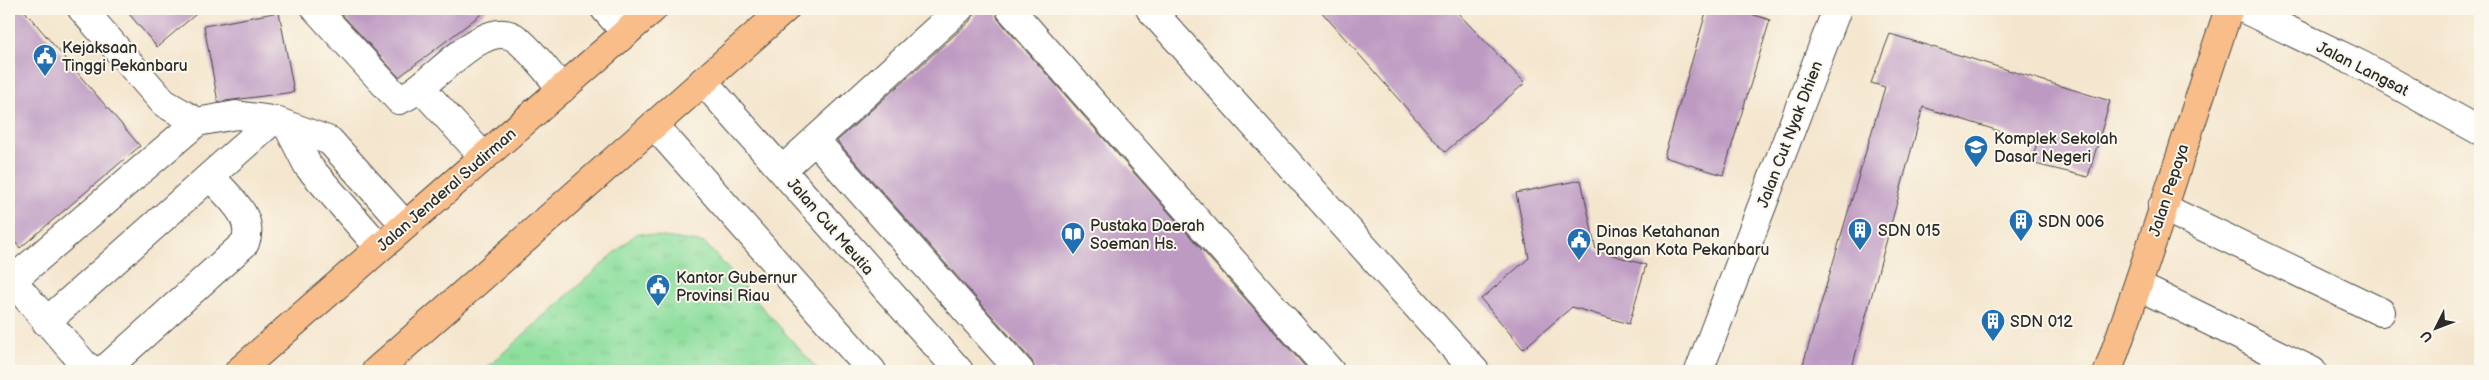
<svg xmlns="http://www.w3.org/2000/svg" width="2489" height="380" font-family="'Balsamiq Sans',sans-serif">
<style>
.grass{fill:url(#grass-tufts);stroke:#5d8565}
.building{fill:#bd9ac2}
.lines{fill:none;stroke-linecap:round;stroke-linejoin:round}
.minor-casing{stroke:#494743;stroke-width:30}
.major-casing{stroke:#494743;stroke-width:30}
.minor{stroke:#fff;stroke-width:28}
.major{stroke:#f8bd89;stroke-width:28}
.labels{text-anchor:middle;stroke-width:4;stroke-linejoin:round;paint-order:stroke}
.poi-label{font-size:16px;fill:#2b2b2b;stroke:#fbf7ec;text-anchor:start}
.street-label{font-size:16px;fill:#2b2b2b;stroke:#fbf7ec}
</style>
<defs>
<pattern id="grass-tufts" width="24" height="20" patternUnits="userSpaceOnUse" patternTransform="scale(1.25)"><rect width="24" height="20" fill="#8fdf9f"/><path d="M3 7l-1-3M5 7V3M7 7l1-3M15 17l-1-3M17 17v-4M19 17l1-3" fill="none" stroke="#7cc089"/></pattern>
</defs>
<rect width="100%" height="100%" fill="#fbf7ec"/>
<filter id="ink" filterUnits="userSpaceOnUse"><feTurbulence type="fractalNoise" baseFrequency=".02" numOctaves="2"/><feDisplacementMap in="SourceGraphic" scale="10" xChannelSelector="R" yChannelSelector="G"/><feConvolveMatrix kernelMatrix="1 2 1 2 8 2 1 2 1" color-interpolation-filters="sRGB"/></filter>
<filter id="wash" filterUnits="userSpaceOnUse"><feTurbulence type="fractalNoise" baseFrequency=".0096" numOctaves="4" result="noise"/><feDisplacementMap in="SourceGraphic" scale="20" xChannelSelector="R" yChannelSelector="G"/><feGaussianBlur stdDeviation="1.12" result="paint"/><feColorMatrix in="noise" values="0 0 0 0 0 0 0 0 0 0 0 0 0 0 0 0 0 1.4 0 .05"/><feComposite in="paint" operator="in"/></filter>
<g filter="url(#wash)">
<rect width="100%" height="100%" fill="#f4e6ce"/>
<!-- grass -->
<path class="grass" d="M637,233L705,243L819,371H483Z"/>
<g id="blocks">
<!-- building -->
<path class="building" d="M9,9H23L140,146L20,248L9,235Z
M125,9H202L157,47Z
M337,9H488L399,77Z
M978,9H995L998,19L1309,371H1035L1032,361L837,141L970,21Z
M1319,9H1454L1525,83L1445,152Z
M1707,9H1736L1770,20L1723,175L1664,157Z
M279,12L294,92L218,102L204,26Z
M1890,34L2110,101L2088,177L2031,163L2037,143L1923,107L1851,371H1801L1885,87L1871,83Z
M1581,180L1596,250L1646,265L1629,324L1572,307L1523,349L1481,299L1529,258L1516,193Z"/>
</g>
</g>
<g filter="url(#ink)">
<use href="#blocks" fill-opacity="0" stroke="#494743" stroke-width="1"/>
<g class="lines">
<defs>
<path id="minor" d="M82,9L164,103L197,122
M316,9L399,100C431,89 485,12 518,40C534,53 548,73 562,89
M605,9L626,33
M1010,9L1330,371
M1150,9L1475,371
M2244,9L2363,66L2480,131
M703,81L959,371
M420,87L483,156
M654,125L872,371
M288,127L308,166L379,247
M815,140L1020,371
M782,170L959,9
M2162,207L2381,312
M9,277L84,364C94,372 99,372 110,365L245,243C256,216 226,195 210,176
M9,283L197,122L236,115L273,120L330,141L405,225
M2138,286L2312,371
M46,322L273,120
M1699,371L1837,9"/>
<path id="major" d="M239,371L653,9
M376,371L785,9
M2108,371C2151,251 2188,130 2229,9"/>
</defs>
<!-- minor casing -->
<use href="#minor" class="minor-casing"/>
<!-- major casing -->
<use href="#major" class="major-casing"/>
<!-- minor -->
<use href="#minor" class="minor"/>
<!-- major -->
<use href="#major" class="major"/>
</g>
</g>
<!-- icons -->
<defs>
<symbol id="civic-pin" viewBox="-11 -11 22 30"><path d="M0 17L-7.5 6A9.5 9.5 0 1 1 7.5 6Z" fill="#1f6fb2" stroke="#fbf7ec"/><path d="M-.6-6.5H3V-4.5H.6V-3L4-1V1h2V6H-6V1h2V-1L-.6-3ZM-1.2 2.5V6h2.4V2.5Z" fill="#fff"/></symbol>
<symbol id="school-pin" viewBox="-11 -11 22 30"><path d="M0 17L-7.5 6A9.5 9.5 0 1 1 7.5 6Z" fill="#1f6fb2" stroke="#fbf7ec"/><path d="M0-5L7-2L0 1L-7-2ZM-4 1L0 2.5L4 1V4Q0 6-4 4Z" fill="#fff"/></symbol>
<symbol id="building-pin" viewBox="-11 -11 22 30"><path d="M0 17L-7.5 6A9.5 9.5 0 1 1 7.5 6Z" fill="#1f6fb2" stroke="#fbf7ec"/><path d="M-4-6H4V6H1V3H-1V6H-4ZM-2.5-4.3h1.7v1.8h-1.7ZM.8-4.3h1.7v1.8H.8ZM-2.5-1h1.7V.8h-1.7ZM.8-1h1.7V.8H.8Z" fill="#fff"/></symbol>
<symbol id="library-pin" viewBox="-11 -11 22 30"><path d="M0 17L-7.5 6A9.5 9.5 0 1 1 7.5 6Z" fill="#1f6fb2" stroke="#fbf7ec"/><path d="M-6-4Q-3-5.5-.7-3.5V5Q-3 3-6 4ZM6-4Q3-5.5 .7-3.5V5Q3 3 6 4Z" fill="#fff"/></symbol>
</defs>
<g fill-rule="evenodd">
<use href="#civic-pin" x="31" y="42" width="28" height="38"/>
<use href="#school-pin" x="1962" y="133" width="28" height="38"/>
<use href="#building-pin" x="2007" y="207" width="28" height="38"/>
<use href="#building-pin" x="1846" y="216" width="28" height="38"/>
<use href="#library-pin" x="1059" y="220" width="28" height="38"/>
<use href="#civic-pin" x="1565" y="226" width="28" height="38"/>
<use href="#civic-pin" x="644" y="272" width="28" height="38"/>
<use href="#building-pin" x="1979" y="307" width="28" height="38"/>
</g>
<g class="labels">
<!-- poi labels -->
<g class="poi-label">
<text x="62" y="53">Kejaksaan<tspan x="62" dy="18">Tinggi Pekanbaru</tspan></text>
<text x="1994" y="144">Komplek Sekolah<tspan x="1994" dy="18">Dasar Negeri</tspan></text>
<text x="2038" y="227">SDN 006</text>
<text x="1090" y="231">Pustaka Daerah<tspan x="1090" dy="18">Soeman Hs.</tspan></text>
<text x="1878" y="236">SDN 015</text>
<text x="1596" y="237">Dinas Ketahanan<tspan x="1596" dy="18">Pangan Kota Pekanbaru</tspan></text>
<text x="676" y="283">Kantor Gubernur<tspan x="676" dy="18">Provinsi Riau</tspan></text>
<text x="2010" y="327">SDN 012</text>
</g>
<!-- street labels -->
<g class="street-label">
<text transform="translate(2363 68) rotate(27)" y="6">Jalan Langsat</text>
<text transform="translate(1789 134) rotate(-69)" y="6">Jalan Cut Nyak Dhien</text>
<text transform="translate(446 189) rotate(-41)" y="6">Jalan Jenderal Sudirman</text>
<text transform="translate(2168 190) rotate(-72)" y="6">Jalan Pepaya</text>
<text transform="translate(831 226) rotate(49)" y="6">Jalan Cut Meutia</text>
</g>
</g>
<!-- margin -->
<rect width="2489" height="380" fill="none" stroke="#fbf7ec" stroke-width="30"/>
<!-- north arrow -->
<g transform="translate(2436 328) rotate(228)" stroke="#fbf7ec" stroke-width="4" paint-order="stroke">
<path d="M0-4L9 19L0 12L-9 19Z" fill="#2b2b2b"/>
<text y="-8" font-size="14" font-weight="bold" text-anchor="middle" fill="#2b2b2b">U</text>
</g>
</svg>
